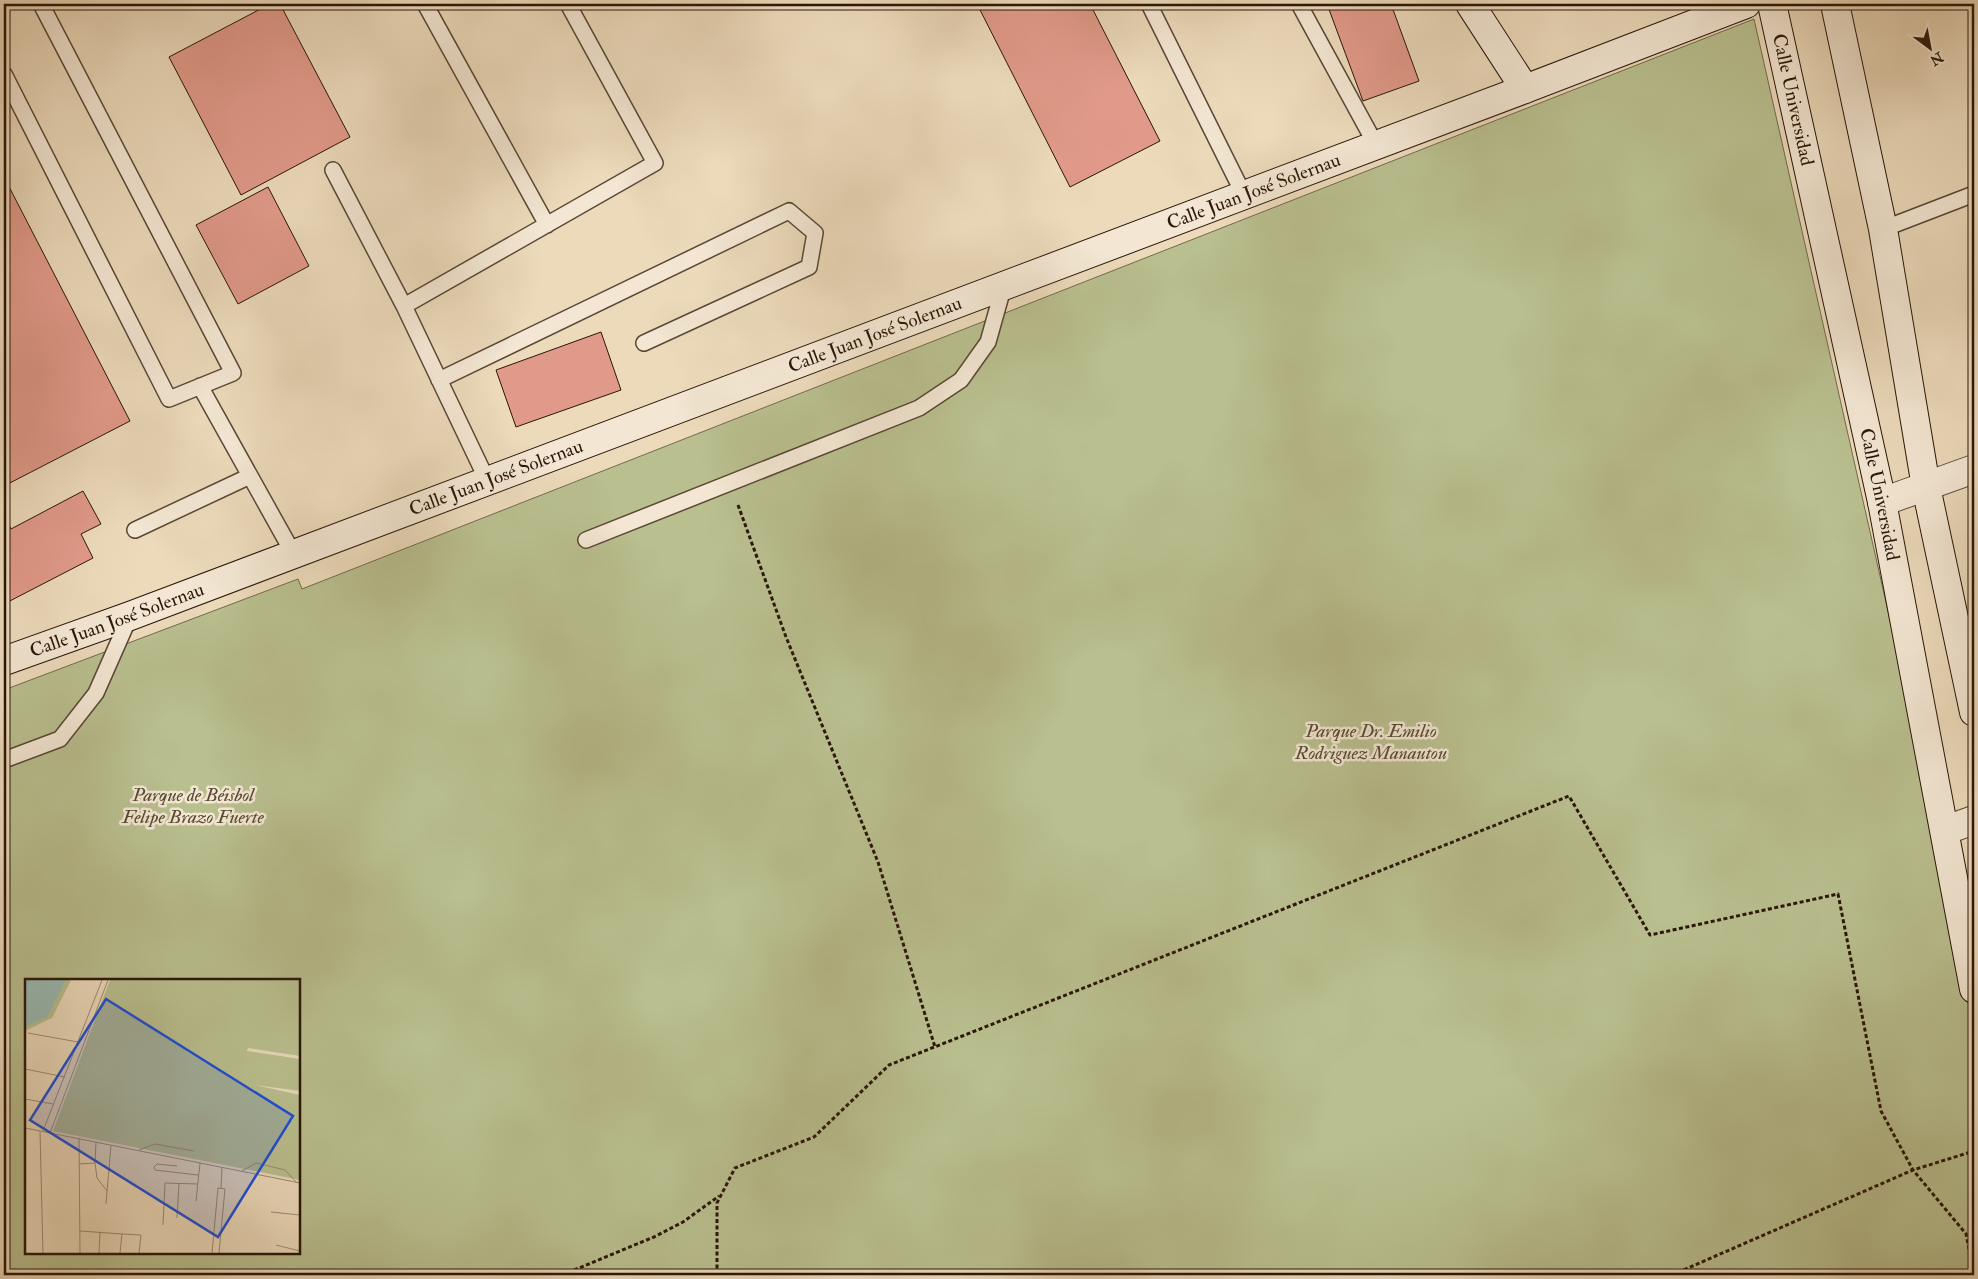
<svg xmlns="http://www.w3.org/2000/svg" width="1978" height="1279" font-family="'IM FELL Double Pica',serif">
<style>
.green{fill:#b9bf8f;stroke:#726a4c;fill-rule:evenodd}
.building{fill:#e19a8a;stroke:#2a1608}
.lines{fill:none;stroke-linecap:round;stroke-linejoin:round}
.lane-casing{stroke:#5a4735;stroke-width:18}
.street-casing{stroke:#5a4735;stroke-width:30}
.secondary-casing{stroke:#2a1608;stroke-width:30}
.path{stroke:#2a1608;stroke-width:3;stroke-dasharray:4 2.5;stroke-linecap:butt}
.lane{stroke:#f3e7d3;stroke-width:15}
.street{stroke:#f3e7d3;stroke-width:28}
.secondary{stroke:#f3e7d3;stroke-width:28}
.labels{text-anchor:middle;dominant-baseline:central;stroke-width:5;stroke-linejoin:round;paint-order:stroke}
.street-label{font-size:19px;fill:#2a1608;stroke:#f3e7d3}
.park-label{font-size:19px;font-style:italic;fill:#554930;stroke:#f3e7d3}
.inset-road{fill:none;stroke:#9e8c73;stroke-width:1}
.view{fill:#1d4ed8;fill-opacity:0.15;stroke:#1d4ed8;stroke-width:2.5}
.inset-edge{fill:none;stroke:#2a1608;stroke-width:2.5}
</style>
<rect width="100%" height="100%" fill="#ecdabb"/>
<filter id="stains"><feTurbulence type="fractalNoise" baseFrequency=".004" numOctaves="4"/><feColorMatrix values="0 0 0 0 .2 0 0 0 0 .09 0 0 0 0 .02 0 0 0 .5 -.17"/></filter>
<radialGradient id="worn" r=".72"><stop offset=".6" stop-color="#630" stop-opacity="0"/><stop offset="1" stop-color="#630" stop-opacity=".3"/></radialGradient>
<path class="green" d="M1754,19L1945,863L1974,1038V1275H4V690L298,579L302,589ZM26,980H299V1253H26Z"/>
<path class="building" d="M270,4H280L350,137L241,195L169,57Z
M977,4H1090L1160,141L1070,187Z
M1327,4H1391L1419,81L1363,101Z
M4,177L130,421L4,486Z
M268,187L309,266L238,304L196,225Z
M601,332L621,390L516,427L496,370Z
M83,491L101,524L81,534L93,558L4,604V515L11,529Z"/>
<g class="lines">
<g class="lane-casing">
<path id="lane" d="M425,4L547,225
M1149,4L1244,195
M1299,4L1376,145
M4,74L169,399L233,373L41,4
M333,170L404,306L487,480
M1883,229L1974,194
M404,306L655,163L568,4
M439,380L789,211L815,233L809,267L644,343
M200,386L293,553
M135,530L250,476
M586,540L919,408L961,380L988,342L1004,285
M4,760L60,739L96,693L130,616"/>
</g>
<g class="street-casing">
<path id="street" d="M1882,502L1974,469
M1946,830L1974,820"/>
</g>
<g class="secondary-casing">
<g id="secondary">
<path d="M1470,4L1525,89"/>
<path id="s1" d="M1772,4L1882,502L1974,989"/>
<path d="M1835,4L1883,229L1926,487L1974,712"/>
<path id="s2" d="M4,661L130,616L1525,89L1746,4"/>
</g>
</g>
<path class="path" d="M738,505L786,637L878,862L935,1047
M562,1275L654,1237L683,1222L719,1196
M717,1275V1203L735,1168L814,1137L889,1065L1569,796L1650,935L1838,894L1881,1111L1913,1170L1966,1234L1974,1275
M1672,1275L1913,1170L1974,1151"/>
<use href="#lane" class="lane"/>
<use href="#street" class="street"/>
<use href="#secondary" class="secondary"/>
</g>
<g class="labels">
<g class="street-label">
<text stroke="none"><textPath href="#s1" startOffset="98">Calle Universidad</textPath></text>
<text stroke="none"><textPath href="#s2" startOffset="1335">Calle Juan José Solernau</textPath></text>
<text stroke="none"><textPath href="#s2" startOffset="930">Calle Juan José Solernau</textPath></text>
<text stroke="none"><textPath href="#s2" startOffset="525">Calle Juan José Solernau</textPath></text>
<text stroke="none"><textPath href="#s1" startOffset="502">Calle Universidad</textPath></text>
<text stroke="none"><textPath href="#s2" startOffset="120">Calle Juan José Solernau</textPath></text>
</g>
<g class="park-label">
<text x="1371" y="731">Parque Dr. Emilio<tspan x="1371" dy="22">Rodriguez Manautou</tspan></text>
<text x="193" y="795">Parque de Béisbol<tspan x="193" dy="22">Felipe Brazo Fuerte</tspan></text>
</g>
</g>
<g transform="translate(25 979)">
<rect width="275" height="275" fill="#ecdabb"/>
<path d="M0,1H46L27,39L0,52ZM85,1H275V77L223,69L222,72L275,80V112L230,106L275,116V201L28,152Z" fill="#b9bf8f"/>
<path d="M0,1H41L22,38L0,48Z" fill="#99bab3"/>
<path class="inset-road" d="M3,54L53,63M0,90L40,98M0,120L28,125M0,149L275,204M15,152L18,274M18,152L77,1M25,154L83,1M54,159L55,274M114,171L130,165L169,172M70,184L72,199L82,212M54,185L70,184L71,163M152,187L132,185L129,188L130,191L173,196M217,192L231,184L260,191L272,204M196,209L197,188M171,222L175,184M81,225L86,166M246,233L275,236M152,239L154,204M138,246L140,204L172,205M55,252L97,255L95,274M97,255L116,256L114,274M251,266L275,272M74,274L75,253M187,274L193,209L200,210L194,274"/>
<path class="view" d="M81,20L268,137L193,258L5,141Z"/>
<rect width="275" height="275" class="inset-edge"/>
</g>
<rect width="1978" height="1279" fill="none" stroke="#ecdabb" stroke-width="20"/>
<rect x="5" y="5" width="1968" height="1269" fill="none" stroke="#2a1608" stroke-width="2.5"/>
<rect x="10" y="10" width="1958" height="1259" fill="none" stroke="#2a1608"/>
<g transform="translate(1930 48) rotate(148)" stroke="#f3e7d3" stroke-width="4" paint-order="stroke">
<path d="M0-4L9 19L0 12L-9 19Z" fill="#2a1608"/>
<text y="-8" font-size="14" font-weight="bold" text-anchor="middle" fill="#2a1608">N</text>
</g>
<rect width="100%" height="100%" filter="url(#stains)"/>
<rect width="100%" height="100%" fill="url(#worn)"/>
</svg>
